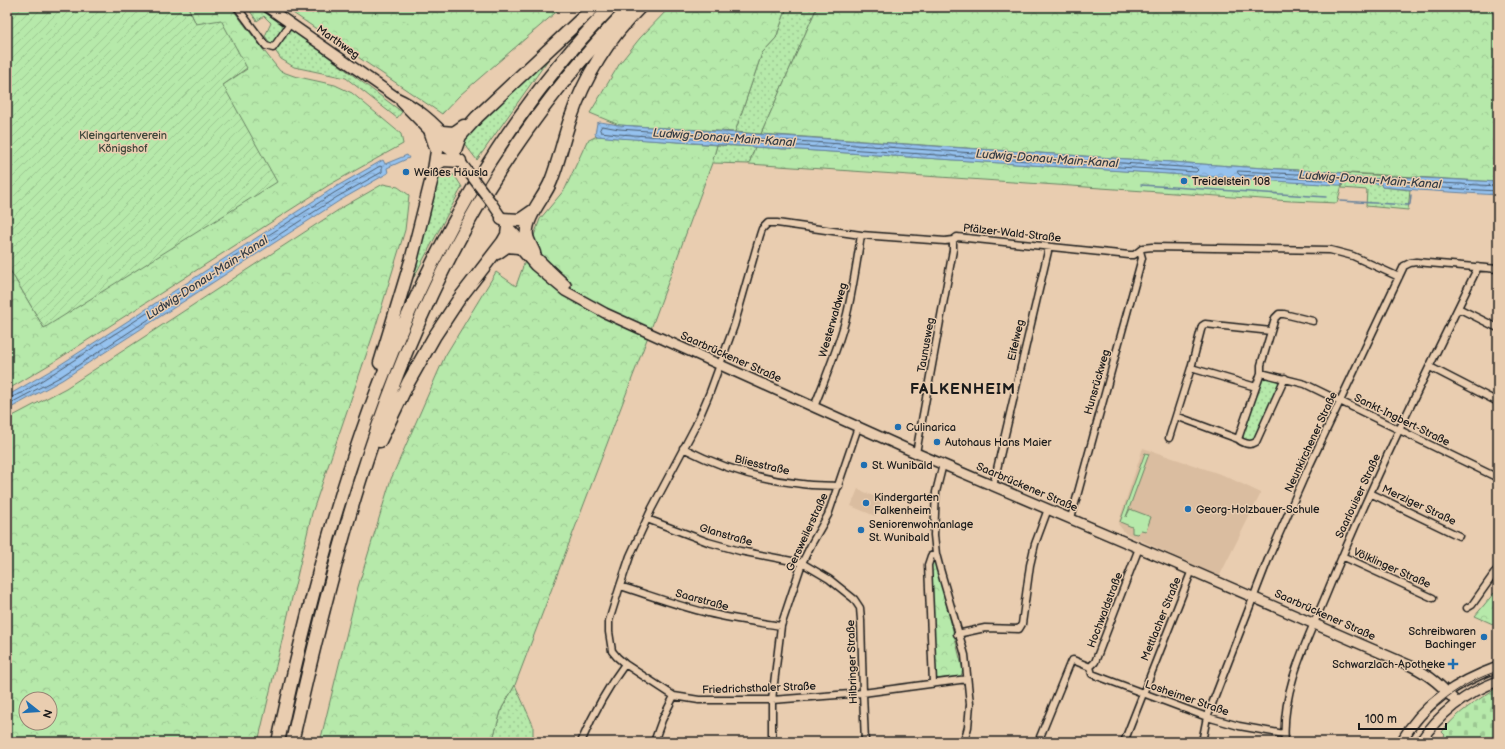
<svg xmlns="http://www.w3.org/2000/svg" width="1505" height="749" font-family="'Balsamiq Sans',sans-serif">
<style>
.built{fill:#dabda0}
.grass{fill:url(#grass-dots);stroke:#698263}
.forest{fill:url(#forest-crowns);stroke:#698263;fill-rule:evenodd}
.cemetery{fill:url(#cemetery-stones);stroke:#698263}
.garden{fill:url(#garden-furrows);stroke:#698263}
.pitch{fill:#b6e9aa;stroke:#698263}
.water{fill:url(#water-waves);stroke:#65809b}
.lines{fill:none;stroke-linecap:round;stroke-linejoin:round}
.shore{stroke:#4c5e70;stroke-width:1}
.stream{stroke:#65809b;stroke-width:1.5}
.street-casing{stroke:#1c1c1c;stroke-width:9}
.secondary-casing{stroke:#1c1c1c;stroke-width:12}
.highway-casing{stroke:#1c1c1c;stroke-width:15}
.street{stroke:#e9cdb0;stroke-width:6}
.secondary{stroke:#e9cdb0;stroke-width:9}
.highway{stroke:#e9cdb0;stroke-width:12}
.tram{stroke:#1c1c1c;stroke-width:1}
.secondary-bridge-casing{stroke:#1c1c1c;stroke-width:12;stroke-linecap:butt}
.secondary-bridge{stroke:#e9cdb0;stroke-width:9}
.poi-dot{fill:#1f6fb2;stroke:#e9cdb0;stroke-width:1.5}
.labels{text-anchor:middle;dominant-baseline:central;stroke-width:3;stroke-linejoin:round;paint-order:stroke}
.street-label{font-size:11px;fill:#1c1c1c;stroke:#e9cdb0}
.park-label{font-size:11px;fill:#3b4538;stroke:#e9cdb0}
.poi-label{font-size:11px;fill:#1c1c1c;stroke:#e9cdb0;text-anchor:start}
.water-label{font-size:12px;font-style:italic;fill:#343d46;stroke:#e9cdb0}
.district-label{font-size:15px;font-weight:bold;letter-spacing:1px;fill:#1c1c1c;stroke:#e9cdb0}
</style>
<defs>
<pattern id="grass-dots" width="8" height="8" patternUnits="userSpaceOnUse"><rect width="8" height="8" fill="#b6e9aa"/><path d="M2 2h.1M6 6h.1" fill="none" stroke="#9cc792" stroke-width="1.8" stroke-linecap="round"/></pattern>
<pattern id="forest-crowns" width="20" height="18" patternUnits="userSpaceOnUse"><rect width="20" height="18" fill="#b6e9aa"/><path d="M2 6a3 3 0 1 1 6 0M12 15a3 3 0 1 1 6 0" fill="none" stroke="#9cc792"/></pattern>
<pattern id="cemetery-stones" width="16" height="16" patternUnits="userSpaceOnUse"><rect width="16" height="16" fill="#b6e9aa"/><path d="M2 7V4a2 2 0 0 1 4 0v3zM10 15v-3a2 2 0 0 1 4 0v3z" fill="#9cc792"/></pattern>
<pattern id="garden-furrows" width="10" height="10" patternUnits="userSpaceOnUse"><rect width="10" height="10" fill="#b6e9aa"/><path d="M-1 1l2-2M0 10L10 0M9 11l2-2" fill="none" stroke="#9cc792"/></pattern>
<pattern id="water-waves" width="16" height="10" patternUnits="userSpaceOnUse"><rect width="16" height="10" fill="#95c2ef"/><path d="M0 5q4-4 8 0t8 0" fill="none" stroke="#80a6cc"/></pattern>
</defs>
<rect width="100%" height="100%" fill="#e9cdb0"/>
<filter id="ink" filterUnits="userSpaceOnUse"><feTurbulence type="fractalNoise" baseFrequency=".025" numOctaves="2"/><feDisplacementMap in="SourceGraphic" scale="8" xChannelSelector="R" yChannelSelector="G"/><feConvolveMatrix kernelMatrix="1 2 1 2 8 2 1 2 1" color-interpolation-filters="sRGB"/></filter>
<g filter="url(#ink)">
<path class="built" d="M1143,448L1223,475L1261,493L1219,577L1125,533L1118,524Z
M858,489L882,500L875,516L851,506Z"/>
<path class="grass" d="M247,7H262L402,112L397,118L346,78L294,67L281,59L265,36L271,23L264,16L257,21Z
M787,7H817L761,134L735,132L762,53L776,38Z
M555,50L477,160L463,142L478,123Z
M717,145L755,147L749,164L712,163Z
M445,170L455,176L462,187L414,277L437,174Z
M1342,173L1422,178L1404,177L1381,179L1343,177Z
M1343,181L1381,184L1382,187L1410,190L1408,210L1366,206L1367,190L1342,188Z
M1268,377L1280,380V382L1254,440L1251,441L1244,439L1242,434L1262,380Z
M515,685L533,725V742H492L502,708Z"/>
<path class="forest" d="M188,7H231L268,56L280,71L294,76L335,85L352,93L401,134L403,144L329,185L52,363L7,390V265L44,328L223,85L247,69L196,24Z
M284,7H562L460,95L442,114Z
M670,7H787L776,38L762,53L735,132L619,125L590,113L620,63L640,38Z
M817,7H1498V182L1216,165L761,134Z
M597,136L717,145L712,163L652,326L515,685L502,708L492,742H320L358,587L391,479L445,356L496,272L516,286L540,219L565,189L587,141Z
M755,147L1342,185L1337,203L1291,201L749,164Z
M383,184L398,187L409,195L405,230L374,332L312,513L258,742H7V419L66,388L343,207ZM26,699H50V723H26Z
M932,558L935,560L963,670L961,676L935,679L930,561Z
M1494,593L1498,595V625H1495L1475,616Z"/>
<path class="cemetery" d="M1498,687V742H1439L1445,735L1442,732C1457,712 1478,700 1498,687Z"/>
<path class="garden" d="M7,7H188L196,24L221,20L247,68L223,85L277,182L44,328L7,265Z"/>
<path class="pitch" d="M1145,453L1149,454L1126,517L1130,509L1151,517L1146,531L1141,530L1137,534L1132,533V527L1120,522Z"/>
<path class="water" d="M600,122L619,125L1216,165L1342,173L1343,177L1381,179L1382,177L1422,178L1498,182V195L1417,190L1382,187L1381,184L1345,181L1342,182V185H1337L617,138L597,136L595,134L597,123Z
M407,155L409,158L387,168L388,173L339,201L62,380L7,410V396L55,368L332,189L383,160L385,164Z"/>
<g class="lines">
<path class="shore" d="M602,126L619,129L1196,168L1198,170L1196,172L618,134L601,132L600,130Z
M1238,171L1337,176L1339,179L1337,181L1240,175L1238,173Z
M1498,186L1402,181L1401,183L1402,185L1407,186L1498,191
M7,399L22,393L57,371L334,193L380,166L382,167V172L337,197L60,377L7,405"/>
<path class="stream" d="M1141,185L1326,197
M1340,201L1409,205L1410,204L1411,195"/>
<g class="street-casing">
<path id="street" d="M237,7L266,46L273,48L290,24
M1458,308L1498,328
M1430,367L1498,402
M1191,368L1256,387L1261,373L1305,384L1498,478
M1261,373V365L1275,318L1279,314H1284L1313,321
M814,407C826,377 839,346 847,314C853,288 857,262 861,235
M1176,416L1238,439L1256,387
M1169,438L1191,368L1202,326L1205,324L1271,331
M1238,439C1242,443 1250,446 1256,442L1285,378
M683,448C720,467 760,480 802,484C814,486 827,485 839,486
M916,453L953,250V240
M943,464L936,492L934,535L936,554L940,569L965,655L970,704L968,727L964,742
M993,486L1049,247
M1370,493L1459,536
M1071,518L1142,258L1140,251
M647,519L708,542L740,551L802,563L829,579L854,599L860,608L861,620L863,693L865,742
M1342,556L1433,598
M620,586C649,595 678,606 708,613C732,619 757,622 781,626
M1467,608L1472,605L1496,571L1498,570
M957,634L985,628L1019,629L1022,624L1030,565L1035,544L1048,509
M1090,667L1092,674L1207,717L1239,726L1284,734
M967,679L863,693L772,700H699L674,696L625,664L617,657L612,651L609,632V621L620,586L630,556L652,508L696,425L710,392L734,326L760,235L762,229L768,223H777L861,235L945,241L953,240L957,237L1129,255H1134L1143,248L1152,247L1330,250L1353,256L1399,277
M933,683L928,565L931,556L936,554
M581,742C593,714 607,688 625,664
M654,742L662,720L674,696
M772,742V700L781,626L802,563L812,543L828,515L858,427
M1038,742L1071,661L1073,660L1090,667L1095,662L1139,548
M1124,742L1192,570
M1202,742L1207,717L1269,557L1306,473L1404,266L1410,263L1416,262L1498,269
M1285,742C1281,690 1307,641 1326,595C1372,483 1425,375 1478,267"/>
</g>
<g class="secondary-casing">
<path id="secondary" d="M267,7L396,97C414,105 436,122 448,139C451,143 452,149 454,153
M401,102L444,146L454,153L469,173
M491,202L508,227L512,240L535,266L565,291L605,313L916,453L1172,562L1411,666C1430,675 1443,687 1457,703
M509,228C516,234 521,241 528,248C540,261 553,273 566,285
M1401,742C1423,703 1457,682 1498,667
M1420,742C1439,714 1466,693 1498,681"/>
</g>
<g class="highway-casing">
<path id="highway" d="M442,132L454,133L464,126
M454,153L460,136L477,117L594,7
M434,169L437,164L443,160L460,161
M502,219L520,220L533,211
M497,253L507,246L518,247
M534,253C532,247 528,242 527,236C524,218 545,197 551,181C559,161 563,140 570,120C585,76 608,39 640,7
M380,363L411,261L434,170L437,151L431,133
M380,441L408,383L434,337L459,299L503,242L507,235L508,227
M278,742C335,478 417,205 611,7
M292,742C335,552 385,357 488,189C529,123 576,62 630,7"/>
</g>
<use href="#street" class="street"/>
<use href="#secondary" class="secondary"/>
<use href="#highway" class="highway"/>
<path class="tram" d="M1407,742C1429,706 1459,684 1498,671"/>
<g class="secondary-bridge-casing">
<path id="secondary-bridge" d="M469,173L491,202"/>
</g>
<use href="#secondary-bridge" class="secondary-bridge"/>
</g>
</g>
<g class="poi-dot">
<circle cx="406" cy="172" r="4"/>
<circle cx="1184" cy="181" r="4"/>
<circle cx="898" cy="427" r="4"/>
<circle cx="937" cy="442" r="4"/>
<circle cx="864" cy="465" r="4"/>
<circle cx="866" cy="503" r="4"/>
<circle cx="1188" cy="509" r="4"/>
<circle cx="861" cy="530" r="4"/>
<circle cx="1484" cy="637" r="4"/>
<path d="M1451 658h4v4h4v4h-4v4h-4v-4h-4v-4h4z"/>
</g>
<g class="labels">
<g class="street-label">
<text transform="translate(338 42) rotate(35)">Marthweg</text>
<text transform="translate(1012 233) rotate(6)">Pfälzer-Wald-Straße</text>
<text transform="translate(833 320) rotate(-74)">Westerwaldweg</text>
<text transform="translate(1016 340) rotate(-77)">Eifelweg</text>
<text transform="translate(926 345) rotate(-80)">Taunusweg</text>
<text transform="translate(731 357) rotate(24)">Saarbrückener Straße</text>
<text transform="translate(1097 382) rotate(-74)">Hunsrückweg</text>
<text transform="translate(1402 420) rotate(26)">Sankt-Ingbert-Straße</text>
<text transform="translate(1311 442) rotate(-65)">Neunkirchener Straße</text>
<text transform="translate(762 465) rotate(13)">Bliesstraße</text>
<text transform="translate(1027 487) rotate(23)">Saarbrückener Straße</text>
<text transform="translate(1358 496) rotate(-65)">Saarlouiser Straße</text>
<text transform="translate(1419 505) rotate(25)">Merziger Straße</text>
<text transform="translate(807 532) rotate(-65)">Gersweilerstraße</text>
<text transform="translate(726 535) rotate(16)">Glanstraße</text>
<text transform="translate(1392 568) rotate(24)">Völklinger Straße</text>
<text transform="translate(702 600) rotate(15)">Saarstraße</text>
<text transform="translate(1105 610) rotate(-69)">Hochwaldstraße</text>
<text transform="translate(1325 615) rotate(24)">Saarbrückener Straße</text>
<text transform="translate(1161 619) rotate(-68)">Mettlacher Straße</text>
<text transform="translate(852 662) rotate(-92)">Hilbringer Straße</text>
<text transform="translate(759 688) rotate(-2)">Friedrichsthaler Straße</text>
<text transform="translate(1187 698) rotate(19)">Losheimer Straße</text>
</g>
<g class="park-label">
<text x="123" y="135">Kleingartenverein<tspan x="123" dy="13">Königshof</tspan></text>
</g>
<g class="poi-label">
<text x="414" y="172">Weißes Häusla</text>
<text x="1192" y="181">Treidelstein 108</text>
<text x="906" y="427">Culinarica</text>
<text x="945" y="442">Autohaus Hans Maier</text>
<text x="872" y="465">St. Wunibald</text>
<text x="874" y="497">Kindergarten<tspan x="874" dy="13">Falkenheim</tspan></text>
<text x="1196" y="509">Georg-Holzbauer-Schule</text>
<text x="869" y="524">Seniorenwohnanlage<tspan x="869" dy="13">St. Wunibald</tspan></text>
<text x="1476" y="631" text-anchor="end">Schreibwaren<tspan x="1476" dy="13">Bachinger</tspan></text>
<text x="1445" y="664" text-anchor="end">Schwarzlach-Apotheke</text>
</g>
<g class="water-label">
<text transform="translate(724 138) rotate(4)">Ludwig-Donau-Main-Kanal</text>
<text transform="translate(1047 159) rotate(4)">Ludwig-Donau-Main-Kanal</text>
<text transform="translate(1370 180) rotate(4)">Ludwig-Donau-Main-Kanal</text>
<text transform="translate(207 278) rotate(-33)">Ludwig-Donau-Main-Kanal</text>
</g>
<g class="district-label">
<text x="963" y="389">FALKENHEIM</text>
</g>
</g>
<rect width="1505" height="749" fill="none" stroke="#e9cdb0" stroke-width="24"/>
<rect x="12" y="12" width="1481" height="725" fill="none" stroke="#1c1c1c" stroke-width="1.5" filter="url(#ink)"/>
<g transform="translate(38 711) rotate(107)"><circle r="19" fill="#e9cdb0" stroke="#978675"/>
<path d="M0-3L7 15L0 10L-7 15Z" fill="#1f6fb2"/>
<text y="-6" font-size="11" font-weight="bold" text-anchor="middle" fill="#1c1c1c">N</text>
</g>
<path d="M1359 723v6h87v-6" fill="none" stroke="#1c1c1c" stroke-width="2"/>
<text x="1365" y="723" font-size="12" fill="#1c1c1c" stroke="#e9cdb0" stroke-width="3" paint-order="stroke">100 m</text>
</svg>
